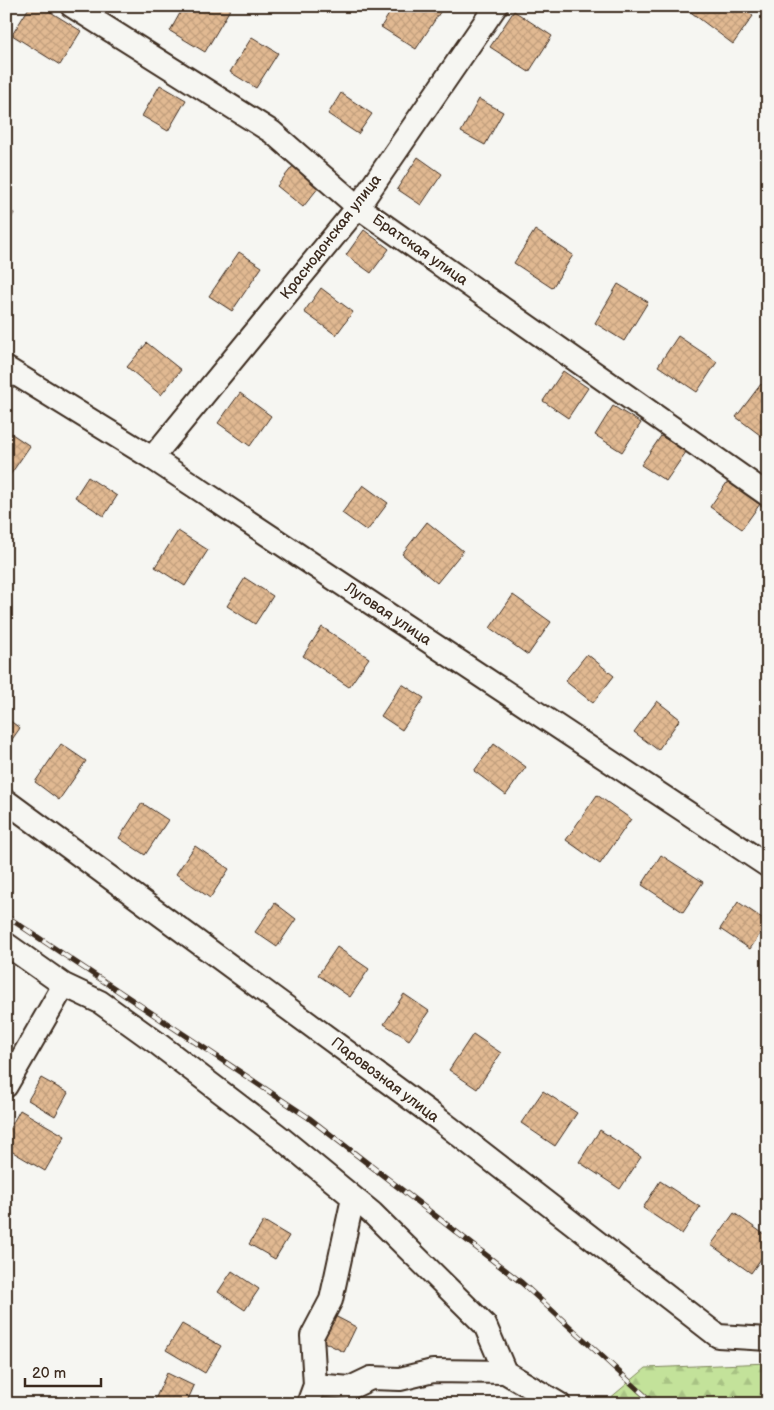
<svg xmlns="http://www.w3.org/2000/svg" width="774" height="1410" font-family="'Balsamiq Sans',sans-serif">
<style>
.forest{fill:url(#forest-firs);stroke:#7f865c}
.building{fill:url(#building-cross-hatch);stroke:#3b2a1e}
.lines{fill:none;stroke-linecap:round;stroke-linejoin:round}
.minor-casing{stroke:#3b2a1e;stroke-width:26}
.minor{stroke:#f6f6f2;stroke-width:22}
.rail-casing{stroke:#3b2a1e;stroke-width:5.5}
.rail{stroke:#f6f6f2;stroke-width:4;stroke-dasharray:11;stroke-linecap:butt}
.labels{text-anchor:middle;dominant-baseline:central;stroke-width:5;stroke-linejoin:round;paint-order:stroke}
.street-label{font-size:15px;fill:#3b2a1e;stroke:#f6f6f2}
</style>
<defs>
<pattern id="forest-firs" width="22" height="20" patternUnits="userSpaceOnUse" patternTransform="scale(1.25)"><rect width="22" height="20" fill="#c3e29a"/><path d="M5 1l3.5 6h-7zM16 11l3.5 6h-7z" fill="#a8c284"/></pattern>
<pattern id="building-cross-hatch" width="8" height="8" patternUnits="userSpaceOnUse" patternTransform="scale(1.25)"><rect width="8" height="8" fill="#e1b992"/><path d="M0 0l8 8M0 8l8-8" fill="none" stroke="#c29f7d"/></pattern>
</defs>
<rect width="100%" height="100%" fill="#f6f6f2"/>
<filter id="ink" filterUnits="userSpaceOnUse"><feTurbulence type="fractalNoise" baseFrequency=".02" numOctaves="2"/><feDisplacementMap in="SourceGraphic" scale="10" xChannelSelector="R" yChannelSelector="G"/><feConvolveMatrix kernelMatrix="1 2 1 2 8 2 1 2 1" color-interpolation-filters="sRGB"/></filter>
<g filter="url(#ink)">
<path class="forest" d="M768,1363V1404H603L646,1368Z"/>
<path class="building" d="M30,6H41L81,31L60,65L12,35Z
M184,6H232L205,52L170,31Z
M394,6H444L416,49L381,27Z
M691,6H739L753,16L733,44L688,10Z
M514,11L552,36L529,72L490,47Z
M252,37L278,53L256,88L230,72Z
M160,85L186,100L168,131L142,116Z
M341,93L372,114L358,134L328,114Z
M479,99L503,112L485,145L461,132Z
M418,157L442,174L421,205L397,189Z
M293,166L319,187L303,207L277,186Z
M6,209L14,213L6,228Z
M364,230L389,249L371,273L346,255Z
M535,230L573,255L552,288L514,263Z
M239,252L262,267L232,311L209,296Z
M618,284L648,302L624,341L595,323Z
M321,288L353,312L336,335L304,312Z
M678,336L717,362L697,392L658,366Z
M147,343L181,370L161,395L127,367Z
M563,371L588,388L568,418L543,401Z
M761,384L768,390V441L736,417Z
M240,393L271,416L250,446L218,423Z
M613,406L641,423L622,452L595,435Z
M6,430L30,446L6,481Z
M661,436L686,452L666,481L641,465Z
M88,477L117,496L104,516L75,497Z
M728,481L760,504L742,529L710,507Z
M363,485L388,503L367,531L342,513Z
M427,522L463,551L437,583L402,554Z
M178,531L208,550L185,586L155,567Z
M245,578L273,596L255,624L227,606Z
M513,595L551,622L528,655L490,628Z
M322,627L369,658L349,687L303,656Z
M587,654L614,676L593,703L565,681Z
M402,684L424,698L402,730L381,716Z
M657,701L680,719L658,750L634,732Z
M6,718L20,728L6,748Z
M61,744L86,761L59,800L35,782Z
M494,744L526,767L506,795L474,771Z
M597,795L631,819L600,864L566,840Z
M142,803L168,820L145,855L119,838Z
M195,846L229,869L210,898L176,874Z
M661,855L703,882L683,912L642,885Z
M738,902L768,922L750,949L720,929Z
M275,903L296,919L277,947L255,932Z
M337,947L369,969L350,997L318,975Z
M404,994L429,1011L409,1040L384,1024Z
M473,1034L501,1053L477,1089L449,1070Z
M41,1078L68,1093L55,1116L28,1100Z
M543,1091L577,1113L555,1146L521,1123Z
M20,1110L65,1136L45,1171L6,1148V1135Z
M600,1130L641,1157L620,1189L579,1162Z
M660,1181L700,1207L682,1234L643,1208Z
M734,1213L768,1237V1249L751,1273L711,1245Z
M264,1221L289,1236L275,1259L249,1244Z
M232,1271L259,1289L245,1310L218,1292Z
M335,1316L356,1327L344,1352L322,1341Z
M182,1324L221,1346L205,1373L166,1350Z
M167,1373L194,1386L186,1404H153Z"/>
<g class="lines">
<g class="minor-casing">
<path id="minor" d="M72,6L272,132L358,207L768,495
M6,368L152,458L768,866
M152,458L358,207L496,6
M6,801L441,1121L718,1336L768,1339
M6,944L64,985L100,1002L157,1043L281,1138L372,1213L485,1325L505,1372L559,1404
M6,1086L64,985
M315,1385L350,1388L371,1378L400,1379L433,1371L505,1372
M308,1404L315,1385L312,1336L331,1300L353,1198"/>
</g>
<use href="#minor" class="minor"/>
<g class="rail-casing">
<path id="rail" d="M6,916L309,1118L522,1283L654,1404"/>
</g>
<use href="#rail" class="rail"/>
</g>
</g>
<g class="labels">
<g class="street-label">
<text transform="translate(331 237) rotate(-52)">Краснодонская улица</text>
<text transform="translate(420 250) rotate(35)">Братская улица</text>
<text transform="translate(388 614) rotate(34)">Луговая улица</text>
<text transform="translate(385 1080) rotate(37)">Паровозная улица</text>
</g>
</g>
<rect width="774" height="1410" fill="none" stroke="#f6f6f2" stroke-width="25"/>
<rect x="12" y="12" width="749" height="1385" fill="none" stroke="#3b2a1e" stroke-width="2" filter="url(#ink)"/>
<path d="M25 1378v8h76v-8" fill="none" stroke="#3b2a1e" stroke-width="2.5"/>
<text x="32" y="1378" font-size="15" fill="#3b2a1e" stroke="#f6f6f2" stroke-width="4" paint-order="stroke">20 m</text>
</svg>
